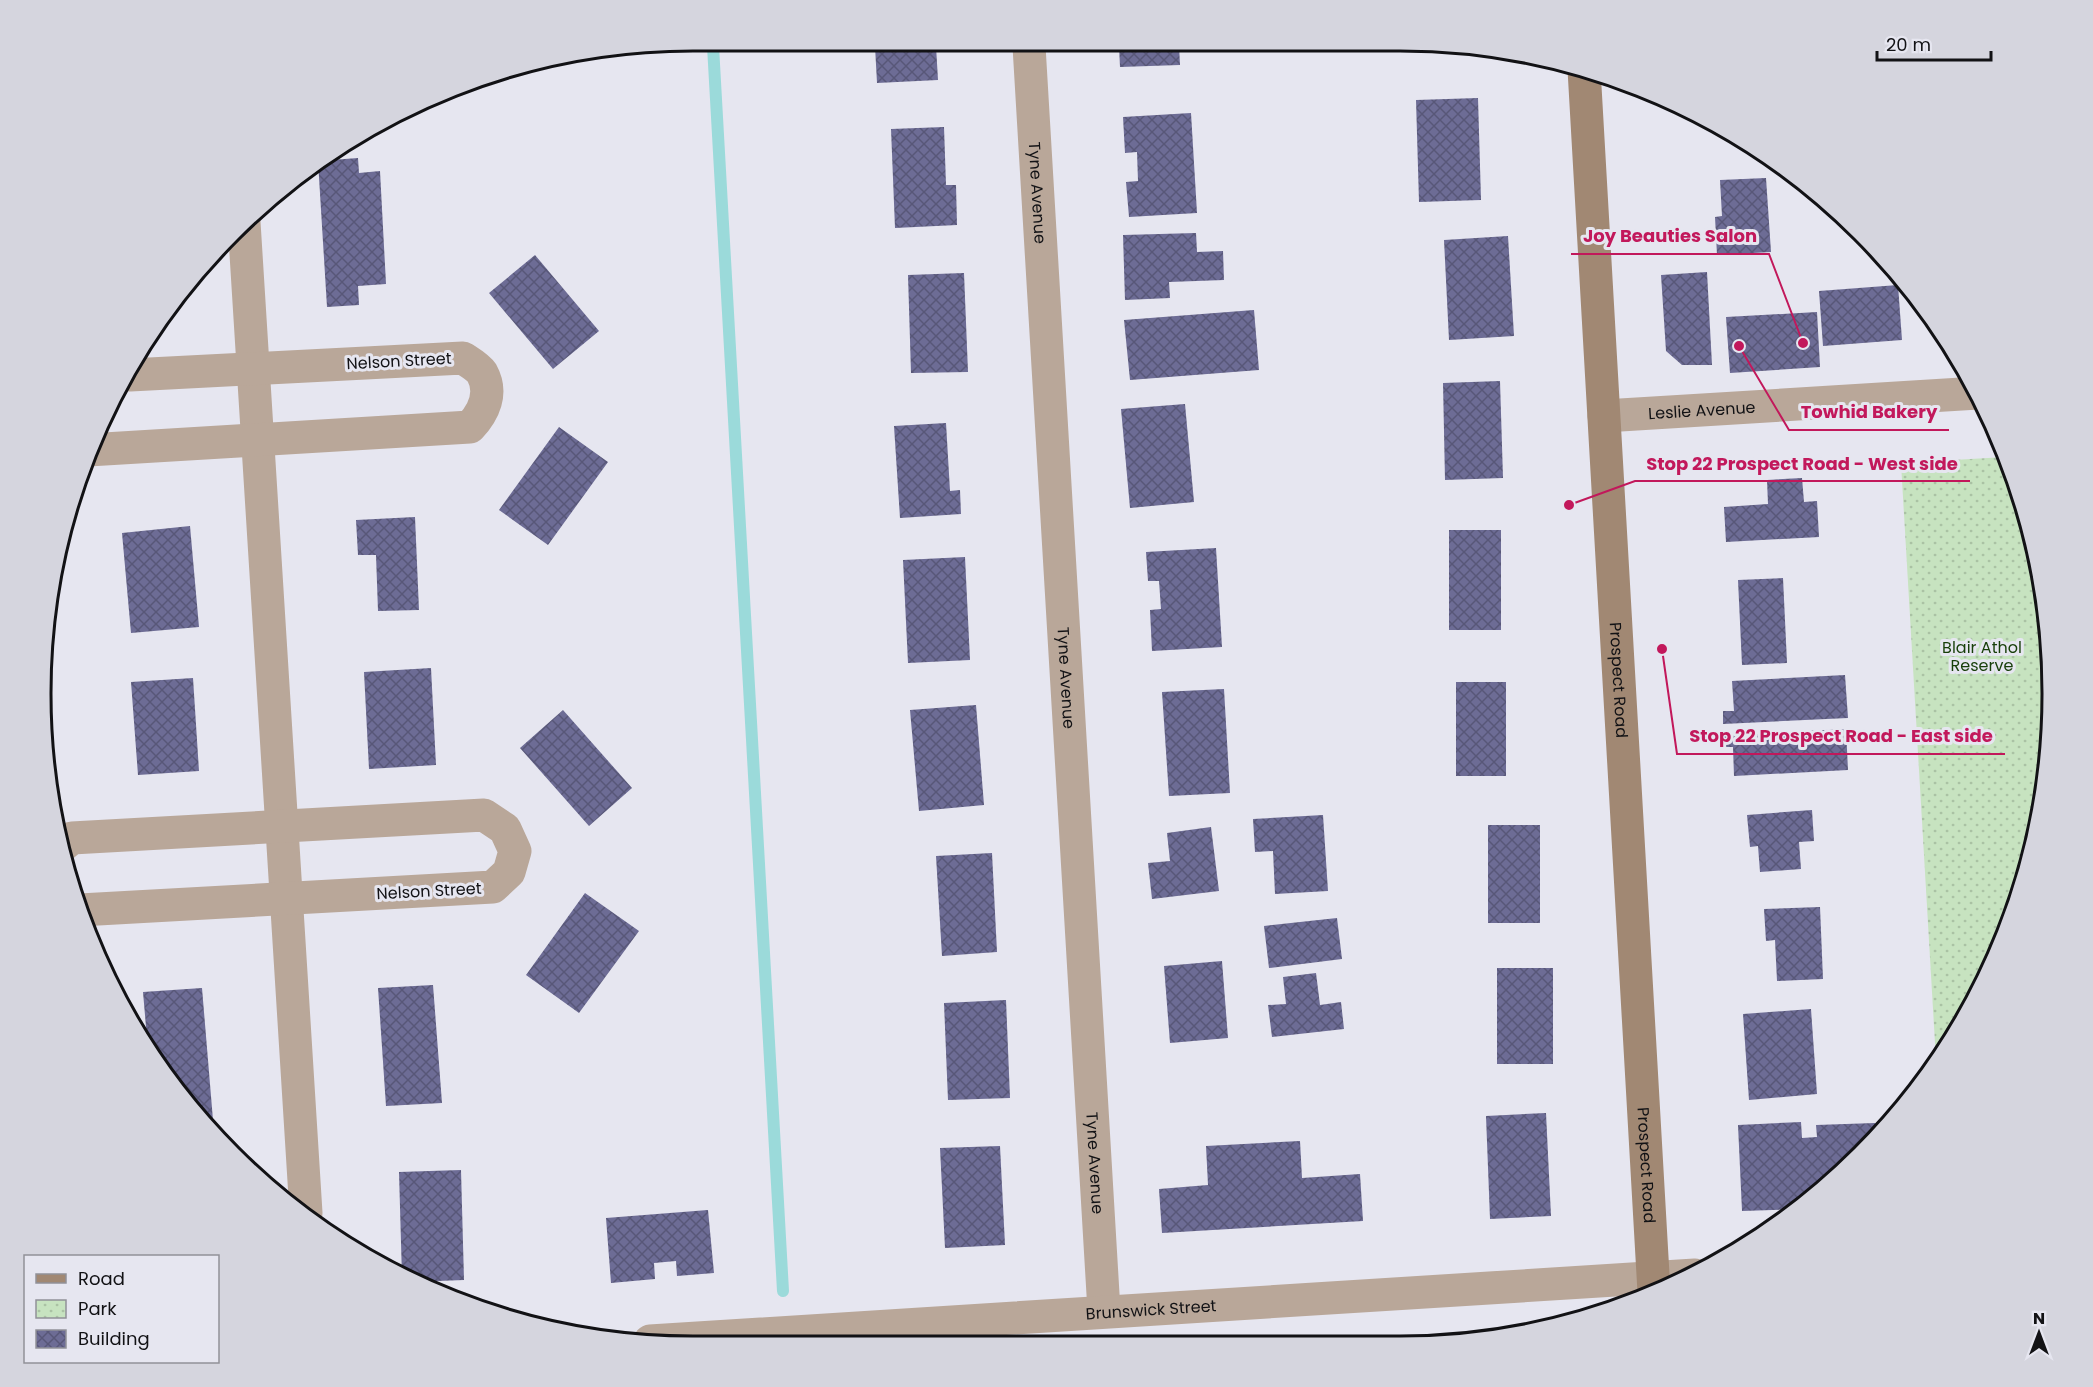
<svg xmlns="http://www.w3.org/2000/svg" width="2093" height="1387" font-family="Poppins,sans-serif">
<style>
.park{fill:url(#park-dots)}
.lines{fill:none;stroke-linecap:round;stroke-linejoin:round}
.stream{stroke:#9bdada;stroke-width:12}
.building{fill:url(#building-cross-hatch)}
.minor{stroke:#b9a799;stroke-width:33}
.secondary{stroke:#a18873;stroke-width:33}
.labels{text-anchor:middle;dominant-baseline:central;stroke-width:6;stroke-linejoin:round;paint-order:stroke}
.street-label{font-size:16px;fill:#121215;stroke:#e6e6f0}
.park-label{font-size:16px;fill:#173f09;stroke:#e6e6f0}
.rim{fill:none;stroke:#121215;stroke-width:3}
.leader{fill:none;stroke:#c2185b;stroke-width:2}
.callout-dot{fill:#c2185b;stroke:#e6e6f0;stroke-width:2}
.callout-label{font-size:18px;text-anchor:middle;font-weight:bold;fill:#c2185b;stroke:#e6e6f0;stroke-width:6;stroke-linejoin:round;paint-order:stroke}
</style>
<defs>
<pattern id="park-dots" width="8" height="8" patternUnits="userSpaceOnUse" patternTransform="scale(1.5)"><rect width="8" height="8" fill="#c7e3c0"/><path d="M2 2h.1M6 6h.1" fill="none" stroke="#aac2a4" stroke-width="1.8" stroke-linecap="round"/></pattern>
<pattern id="building-cross-hatch" width="8" height="8" patternUnits="userSpaceOnUse" patternTransform="scale(1.5)"><rect width="8" height="8" fill="#6d6c95"/><path d="M0 0l8 8M0 8l8-8" fill="none" stroke="#585778"/></pattern>
</defs>
<rect width="100%" height="100%" fill="#e6e6f0"/>
<path class="park" d="M2005,457L2030,525L2051,651L2047,779L2018,904L1965,1020L1936,1060L1901,463Z"/>
<g class="lines">
<path class="stream" d="M713,46L783,1291"/>
</g>
<path class="building" d="M875,46H936L938,80L877,83Z
M1119,46H1179L1180,65L1120,67Z
M1478,98L1481,200L1419,202L1416,100Z
M1191,113L1197,213L1129,217L1126,182L1138,181L1137,152L1125,153L1123,117Z
M944,127L946,185H956L957,225L895,228L891,129Z
M358,158L359,173L380,171L386,284L358,286L359,305L327,307L318,161Z
M1766,178L1771,252L1717,255L1715,217L1722,216L1720,180Z
M1196,233L1197,252L1223,251L1224,280L1169,282L1170,298L1125,300L1123,235Z
M1508,236L1514,336L1449,340L1444,240Z
M535,255L599,331L553,369L489,293Z
M1707,272L1712,365H1682L1666,351L1661,275Z
M964,273L968,372L911,373L908,275Z
M1898,285L1902,340L1823,346L1819,291Z
M1254,310L1259,370L1130,380L1124,320Z
M1817,312L1820,367L1730,373L1726,317Z
M1500,381L1503,478L1445,480L1443,383Z
M1185,404L1194,502L1130,508L1121,409Z
M946,423L950,491L960,490L961,514L900,518L894,426Z
M559,427L608,462L548,545L499,510Z
M1802,478L1804,502L1817,501L1819,537L1726,542L1724,507L1768,504L1767,480Z
M415,517L419,610L378,611L376,555H358L356,520Z
M190,526L199,627L131,633L122,533Z
M1449,530H1501V630H1449Z
M1216,548L1222,647L1152,651L1150,610L1161,609L1159,581H1148L1146,552Z
M965,557L970,660L908,663L903,560Z
M1783,578L1787,663L1742,665L1738,580Z
M431,668L436,765L369,769L364,672Z
M1845,675L1848,718L1723,724V711H1734L1732,681Z
M193,678L199,771L138,775L131,682Z
M1456,682H1506V776H1456Z
M1224,689L1230,793L1169,796L1162,692Z
M976,705L984,805L919,811L910,710Z
M563,710L632,788L589,826L520,748Z
M1846,729L1848,770L1734,776L1733,747H1725L1724,735Z
M1812,810L1814,841L1799,842L1801,869L1760,872L1758,846L1750,847L1747,815Z
M1323,815L1328,891L1275,894L1273,851L1255,852L1253,819Z
M1488,825H1540V923H1488Z
M1211,827L1219,891L1152,899L1148,863L1170,861L1167,833Z
M992,853L997,952L942,956L936,856Z
M585,893L639,931L579,1013L526,975Z
M1820,907L1823,979L1777,981L1775,940L1766,941L1764,909Z
M1337,918L1342,959L1269,968L1264,926Z
M1222,961L1228,1038L1170,1043L1164,966Z
M1497,968H1553V1064H1497Z
M1316,973L1320,1005L1341,1002L1344,1029L1272,1037L1268,1005L1286,1004L1283,977Z
M433,985L442,1103L386,1106L378,988Z
M202,988L214,1132L176,1091L148,1050L143,992Z
M1006,1000L1010,1098L948,1100L944,1003Z
M1811,1009L1817,1094L1749,1100L1743,1014Z
M1546,1113L1551,1216L1490,1219L1486,1116Z
M1801,1122L1802,1138L1817,1137L1816,1125L1875,1123V1138L1819,1191L1807,1192V1202L1800,1209L1742,1211L1738,1125Z
M1300,1141L1302,1178L1360,1174L1363,1221L1162,1233L1159,1189L1208,1185L1206,1146Z
M1000,1146L1005,1245L945,1248L940,1148Z
M461,1170L464,1280L411,1282L405,1279L402,1277L399,1172Z
M708,1210L714,1273L677,1276L676,1261L654,1263L655,1279L611,1283L606,1218Z"/>
<g class="lines">
<g class="minor">
<path id="s1" d="M1029,46L1104,1311"/>
<path d="M244,222L306,1213"/>
<path id="s2" d="M1604,416L1978,393"/>
<path d="M88,450L470,427C484,412 493,393 482,373C478,367 469,362 463,358L130,375"/>
<path d="M61,847L72,838L484,815L505,829L515,851L509,872L493,887L80,910"/>
<path id="s3" d="M650,1341L1695,1275"/>
</g>
<path class="secondary" id="s4" d="M1584,69L1654,1292"/>
</g>
<g class="labels">
<g class="street-label">
<text stroke="none"><textPath href="#s1" startOffset="147">Tyne Avenue</textPath></text>
<text transform="translate(399 361) rotate(-3)">Nelson Street</text>
<text stroke="none"><textPath href="#s2" startOffset="98">Leslie Avenue</textPath></text>
<text stroke="none"><textPath href="#s1" startOffset="633">Tyne Avenue</textPath></text>
<text stroke="none"><textPath href="#s4" startOffset="612">Prospect Road</textPath></text>
<text transform="translate(429 891) rotate(-3)">Nelson Street</text>
<text stroke="none"><textPath href="#s1" startOffset="1119">Tyne Avenue</textPath></text>
<text stroke="none"><textPath href="#s4" startOffset="1098">Prospect Road</textPath></text>
<text stroke="none"><textPath href="#s3" startOffset="502">Brunswick Street</textPath></text>
</g>
<g class="park-label">
<text x="1982" y="647">Blair Athol<tspan x="1982" dy="18">Reserve</tspan></text>
</g>
</g>
<path d="M0 0H2093V1387H0ZM693 51H1400A642 642 0 0 1 2042 693V694A642 642 0 0 1 1400 1336H693A642 642 0 0 1 51 694V693A642 642 0 0 1 693 51Z" fill="#d5d5de" fill-rule="evenodd"/>
<path class="rim" d="M693 51H1400A642 642 0 0 1 2042 693V694A642 642 0 0 1 1400 1336H693A642 642 0 0 1 51 694V693A642 642 0 0 1 693 51Z"/>
<path class="leader" d="M1803 343L1769 254H1571M1739 346L1789 430H1949M1569 505L1635 481H1970M1662 649L1677 754H2005"/>
<g class="callout-dot">
<circle cx="1803" cy="343" r="6"/>
<circle cx="1739" cy="346" r="6"/>
<circle cx="1569" cy="505" r="6"/>
<circle cx="1662" cy="649" r="6"/>
</g>
<g class="callout-label">
<text x="1670" y="242">Joy Beauties Salon</text>
<text x="1869" y="418">Towhid Bakery</text>
<text x="1802" y="470">Stop 22 Prospect Road - West side</text>
<text x="1841" y="742">Stop 22 Prospect Road - East side</text>
</g>
<rect x="24" y="1255" width="195" height="108" fill="#e6e6f0" stroke="#919198" stroke-width="1.5"/>
<rect x="36" y="1274" width="30" height="9" fill="#a18873" stroke="#919198" stroke-width="1.5"/>
<text x="78" y="1285" font-size="18" fill="#121215">Road</text>
<rect x="36" y="1300" width="30" height="18" fill="url(#park-dots)" stroke="#919198" stroke-width="1.5"/>
<text x="78" y="1315" font-size="18" fill="#121215">Park</text>
<rect x="36" y="1330" width="30" height="18" fill="url(#building-cross-hatch)" stroke="#919198" stroke-width="1.5"/>
<text x="78" y="1345" font-size="18" fill="#121215">Building</text>
<g transform="translate(2039 1333)" stroke="#e6e6f0" stroke-width="4.5" paint-order="stroke">
<path d="M0-4.5L10 22L0 15L-10 22Z" fill="#121215"/>
<text y="-9" font-size="16" font-weight="bold" text-anchor="middle" fill="#121215">N</text>
</g>
<path d="M1877 51v9h114v-9" fill="none" stroke="#121215" stroke-width="3"/>
<text x="1886" y="51" font-size="18" fill="#121215" stroke="#e6e6f0" stroke-width="4.5" paint-order="stroke">20 m</text>
</svg>
